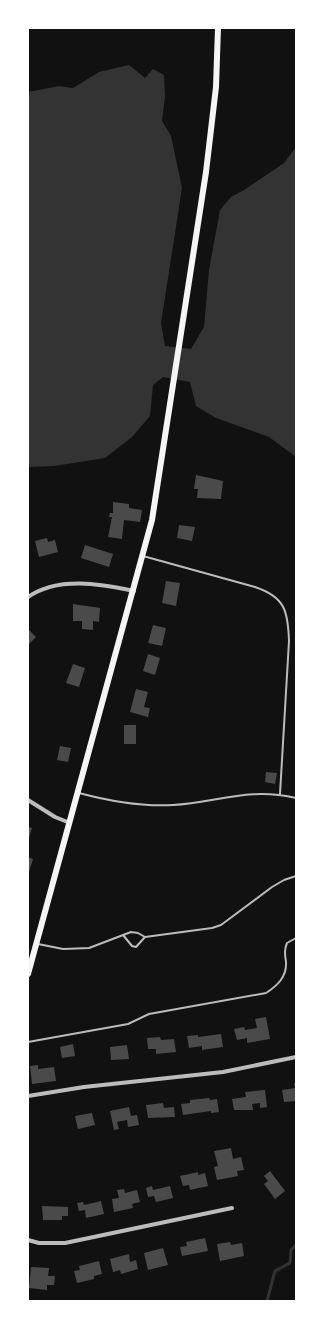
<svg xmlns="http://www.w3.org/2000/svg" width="324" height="1329" font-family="Commissioner,sans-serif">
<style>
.water{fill:#333}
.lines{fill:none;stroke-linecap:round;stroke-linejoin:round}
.stream{stroke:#333;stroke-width:3}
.building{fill:#4a4a4a}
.service{stroke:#bcbcbc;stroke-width:2}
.minor{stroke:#bcbcbc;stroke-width:4}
.secondary{stroke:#f5f5f5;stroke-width:6}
</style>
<rect width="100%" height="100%" fill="#111"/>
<path class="water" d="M129,65L145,78L153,69L164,75L165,96L162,121L171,136L182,188L161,323L165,346L191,349L204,327L209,270L220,210L231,197L244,190L284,163L296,147V457L269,437L216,418L196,406L190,382L163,377L153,385L150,416L132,437L105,458L54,466L28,467V92L59,86L73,88L99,72Z"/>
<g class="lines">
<path class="stream" d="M267,1301L275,1271L290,1263L291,1250L296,1245"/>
</g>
<path class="building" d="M196,475L223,481L221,499L197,498L198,489H194Z
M113,502L129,504V508L142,510L140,522L124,520L122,539L108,537L112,517H109L110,513H113Z
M179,525L195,527L192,541L177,538Z
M47,538L48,542L55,540L58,552L39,557L35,541Z
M85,545L113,554L109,567L81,558Z
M166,581L180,583L176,606L162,603Z
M73,604L100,608L99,622L93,621V630L82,629V621H73Z
M153,625L166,628L162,646L148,643Z
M28,629L36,637L28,645Z
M148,654L160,658L155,675L143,671Z
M73,664L85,668L79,687L66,683Z
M136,689L148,692L144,707L150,708L148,717L130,712Z
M124,725H136V744H124Z
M60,746L71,748L68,762L57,760Z
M266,772L277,773L275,784L265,782Z
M28,827L32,828L28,841Z
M28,857L33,859L28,875Z
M266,1017L270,1039L247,1043V1038L237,1040L234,1029L244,1027L245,1030L257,1028L255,1019Z
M221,1034L223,1047L202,1050V1046L189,1048L187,1036L198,1035V1037Z
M160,1037L161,1040L174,1039L176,1052L156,1054V1049H148L147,1038Z
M73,1044L75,1056L62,1058L60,1047Z
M127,1045L129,1059L111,1060L110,1047Z
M38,1065V1069L54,1067L56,1081L32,1084L30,1066Z
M294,1083H296V1101L284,1102L282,1090L295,1088Z
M265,1090L267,1107L260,1108V1103L252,1104L253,1110H234L232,1099L246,1097L245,1092Z
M209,1098L210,1100L217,1099L219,1112L211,1113V1111L183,1115L181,1104L190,1103V1100Z
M163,1103L164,1108L174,1107L175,1117L148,1118L146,1105Z
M129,1107L131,1116L137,1115L139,1125L128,1127L127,1120L117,1122L119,1129L114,1130L110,1111Z
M92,1113L95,1125L78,1129L75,1116Z
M231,1148L233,1159L241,1157L244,1170L237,1171L238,1176L217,1180L214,1167L218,1166L214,1151Z
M270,1171L285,1191L275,1199L264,1184L268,1181L264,1176Z
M198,1172V1175L205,1173L208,1186L190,1190L189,1185L183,1186L180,1176Z
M152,1186L153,1190L170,1186L173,1198L156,1202L154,1196L148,1197L146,1188Z
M124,1189L125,1193L137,1190L140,1202L132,1204L133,1208L114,1212L112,1199L119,1198L117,1190Z
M101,1201L104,1214L86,1218L85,1210L79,1211L77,1203L83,1202L84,1205Z
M42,1206L68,1207V1216H62V1220H43Z
M205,1238L208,1251L182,1256L180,1247L187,1246L186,1242Z
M230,1242L231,1245L242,1243L244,1256L220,1261L217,1244Z
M163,1248L168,1265L148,1270L144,1253Z
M129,1254L130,1262L136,1260L138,1269L121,1274L120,1270L113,1272L110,1259Z
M99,1261L102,1274L94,1276V1279L77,1283L74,1271L80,1270L79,1266Z
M31,1267L49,1268L48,1276H55L54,1285H47V1290L29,1288Z"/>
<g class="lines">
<path class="service" d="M143,556L255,587C285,597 288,611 289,641L280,794
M79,793C109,801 141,807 173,805C218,802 249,787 296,798
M123,935L132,946L136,947L145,937
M38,944L63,949L89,948L131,932L138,933L145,937L212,928L221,925L272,887L284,880L296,876
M28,1042L128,1024L149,1014L266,993C277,986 287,977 286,962C285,955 284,950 287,943L296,938"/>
<path class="minor" d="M28,597C58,576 101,584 134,591
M28,800L55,817L70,823
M28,1096L84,1087L223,1072L296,1057
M28,1240L39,1243H65L232,1208"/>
<path class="secondary" d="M28,974L152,520L206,172L216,87L218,28"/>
</g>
<rect width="324" height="1329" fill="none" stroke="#ffffff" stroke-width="58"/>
</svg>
